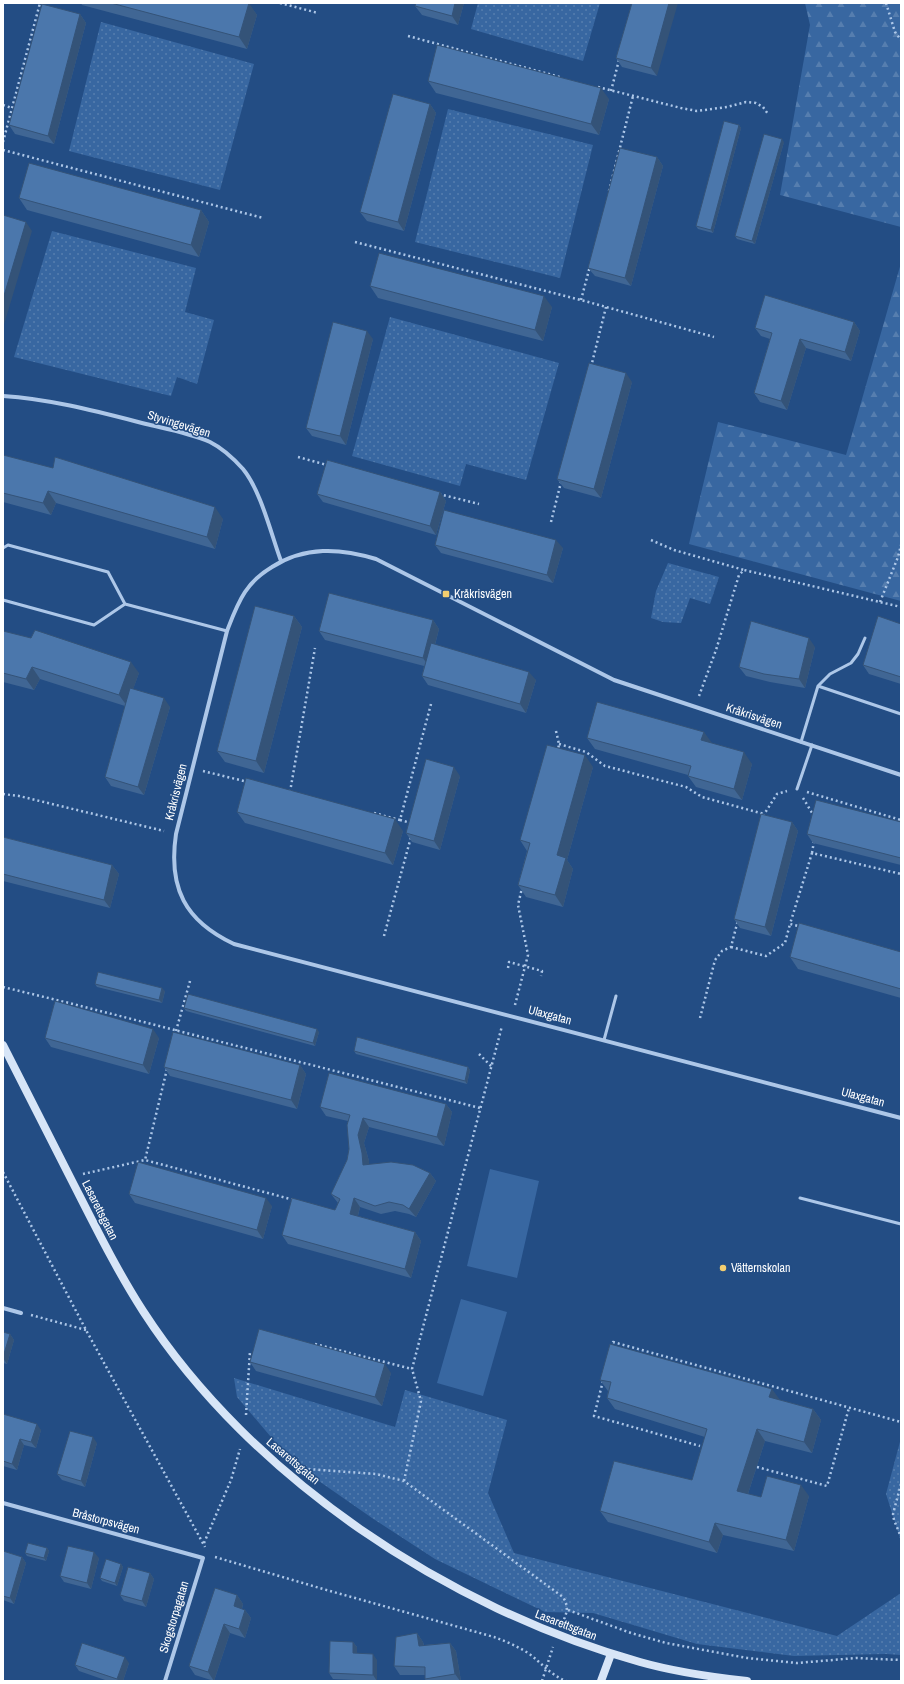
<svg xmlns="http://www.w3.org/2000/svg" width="904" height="1684" font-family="'Archivo Narrow',sans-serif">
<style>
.green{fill:url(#green-dots)}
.forest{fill:url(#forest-firs)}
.pitch{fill:#3867a1}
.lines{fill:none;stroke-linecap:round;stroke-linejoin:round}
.path{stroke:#adc7e8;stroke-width:2.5;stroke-dasharray:2 3;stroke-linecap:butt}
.lane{stroke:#adc7e8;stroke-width:3}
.street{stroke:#adc7e8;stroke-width:4}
.secondary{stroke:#d7e5f7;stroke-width:8}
.wall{fill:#406694}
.shaded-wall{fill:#345378}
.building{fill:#4b77ac;stroke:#345378}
.poi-dot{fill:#f3ce70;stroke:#234d84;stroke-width:1.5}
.labels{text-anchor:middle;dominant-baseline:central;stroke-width:3;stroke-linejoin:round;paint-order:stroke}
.street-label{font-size:12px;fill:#fff;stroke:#234d84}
.poi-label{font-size:12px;fill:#fff;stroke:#234d84;text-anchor:start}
</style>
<defs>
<pattern id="green-dots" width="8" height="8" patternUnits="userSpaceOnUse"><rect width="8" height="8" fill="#3867a1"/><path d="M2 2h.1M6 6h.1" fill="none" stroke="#567eaf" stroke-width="1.8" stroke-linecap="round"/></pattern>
<pattern id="forest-firs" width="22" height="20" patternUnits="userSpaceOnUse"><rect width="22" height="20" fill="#3867a1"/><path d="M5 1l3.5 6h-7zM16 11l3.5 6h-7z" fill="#567eaf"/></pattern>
</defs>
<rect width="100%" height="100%" fill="#234d84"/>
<path class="green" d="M478,3H600L583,61L471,29Z
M101,22L254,64L220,190L69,151Z
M448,109L593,145L560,278L415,242Z
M52,231L196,268L185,312L214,320L197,384L177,377L171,396L14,357Z
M390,317L559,363L526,480L466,464L460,486L352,456Z
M668,563L719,577L710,604L690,598L681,623L663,622L651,618L656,591Z
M234,1378L395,1427L405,1390L507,1420L488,1493L514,1553L837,1636L901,1593V1655L886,1654L794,1656L697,1644L593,1613L545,1612L435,1559L372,1518L293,1463L237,1397Z
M901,1438V1541L886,1494Z"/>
<path class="forest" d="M805,3H901V227L780,195L810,25Z
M901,263V601L689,544L718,422L846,455Z"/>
<path class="pitch" d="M490,1169L539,1181L517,1278L467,1266Z
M461,1299L507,1312L483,1396L437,1383Z"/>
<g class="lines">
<path class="path" d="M280,3L318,13
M886,3L895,32L901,40
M408,36L560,77
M598,87L681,108L697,111L727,107L746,102L756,103L763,107L768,114
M611,91L619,60
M3,105L12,108
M3,142L40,3
M3,150L263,218
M609,191L633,96
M355,242L581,300L714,337
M581,300L590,266
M591,367L606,307
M298,457L327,465
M439,494L479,504
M551,522L561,482
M651,540L674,550L744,570
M880,602L898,557L901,545
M699,696L716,650L739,575L744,570L901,607
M556,731L559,744L558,750
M559,744L586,752L605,766L686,787L702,797L764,814
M203,771L248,782
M290,792L315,648
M807,792L901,820
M3,794L19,796L164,831
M803,798L814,816
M374,813L400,820L431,704
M763,816L777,794L787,791
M400,820L411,823
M812,853L814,841
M802,927L790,924L812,853L901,874
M384,936L411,837
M731,947L766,956L785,943L790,924
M508,968L509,962L542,971L541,976
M3,987L69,1003L480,1108
M515,1005L528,955L518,905L522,888
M700,1018L715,960L722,951L731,947L738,920
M176,1031L190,981
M479,1054L491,1066
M167,1069L145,1160L294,1200
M3,1172L86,1330L205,1547
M83,1174L145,1160
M31,1315L86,1330
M315,1344L412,1369
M612,1347L613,1342L901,1422
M603,1381L594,1416L700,1446
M246,1415L250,1351
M757,1467L827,1486L849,1408
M305,1472L307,1469L376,1474L404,1481L563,1597C569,1607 567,1612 563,1622
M404,1481L421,1401L412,1369L502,1026
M901,1484L893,1514L894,1520L901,1537
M204,1543L231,1480L240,1449
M215,1557L323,1589L494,1637C505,1641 517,1646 528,1653C542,1663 549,1674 566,1681
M568,1610L631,1633L666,1643L747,1658L797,1663L856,1658L901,1660
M542,1681L553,1647"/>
<path class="lane" d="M3,548L8,545L108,572L125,604L227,631
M3,600L94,625L125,604
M818,686L901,714
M801,742L818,686L830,674L851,663L858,654L865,638
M797,789L812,745
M604,1040L616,996
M800,1198L901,1224"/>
<path class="street" d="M3,396C51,399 99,412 146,424C167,429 190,433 210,442C222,448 234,459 243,469C261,491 271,534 281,561
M901,775L614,680L376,559C340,548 305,546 272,567C262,573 252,581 245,592C237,604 232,618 227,631L176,834C168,888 185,921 234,944L901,1118
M3,1308L21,1313
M3,1503L203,1558L165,1681"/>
<path class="secondary" d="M3,1045C26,1090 49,1135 71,1179C94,1224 116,1269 143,1311C251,1478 449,1609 640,1662C675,1672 711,1677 747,1681
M601,1681L611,1654"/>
</g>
<path class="wall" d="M81,3H248L257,15L247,49L82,5Z
M416,3H464L458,25L422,15L415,6Z
M632,3L657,76L622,67L616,58Z
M80,14L86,23L54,144L15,134L9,125Z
M428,81L609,99L599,135L436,93Z
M430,104L436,113L404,231L367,221L360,212Z
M739,125L741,128L713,233L698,229L696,226Z
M784,142L755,244L737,239L735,236Z
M657,157L663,166L631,286L595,276L588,268Z
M19,198L201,210L209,222L199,257L27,210Z
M370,286L552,307L543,341L378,298Z
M854,322L860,331L851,361L806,348L787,410L760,402L754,393L770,339L761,336L755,328Z
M373,339L346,445L312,436L306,428Z
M632,382L601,498L564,488L557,479Z
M3,455L223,519L215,549L56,503L51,515L3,502Z
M440,492L446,501L436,535L323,502L317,494Z
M435,545L563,548L553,583L441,553Z
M294,616L302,627L264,773L225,762L217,751Z
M433,620L439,629L435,645L536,680L526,713L428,685L422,676L424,666L325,640L319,631Z
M901,624V684L869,674L863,665Z
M3,631L139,673L133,689L170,707L144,795L111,786L105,777L125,706L40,679L34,690L3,682Z
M815,647L805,688L770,682L746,676L739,667Z
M587,738L712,743L752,764L742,800L696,787L688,776V775L595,749Z
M593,767L567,860L573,869L563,907L526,897L518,885L527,851L520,840Z
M460,776L440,850L412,842L406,833Z
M237,812L403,831L393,865L245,823Z
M792,822L798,831L771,936L740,928L734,919Z
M901,822V865L813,843L807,834Z
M3,837L112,865L119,874L110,908L3,881Z
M901,952V998L798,969L790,957Z
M95,984L165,991L162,1003L97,987Z
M184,1008L319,1032L315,1046L186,1011Z
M45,1038H159L149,1074L51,1047Z
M354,1051L468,1067L470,1070L467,1084L356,1054Z
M300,1065L306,1074L297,1109L170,1076L164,1067Z
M446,1104L452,1112L444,1146L369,1127L364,1143L369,1161V1164L430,1173L436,1181L416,1217L409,1214L395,1211L381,1214L360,1207L358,1216L415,1232L421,1241L411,1278L288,1244L282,1235L335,1210L338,1203L331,1194L347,1160L349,1149L348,1121L326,1116L320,1107Z
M129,1194L272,1206L263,1239L135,1203Z
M3,1332L10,1334L14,1340L7,1364L3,1363Z
M250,1362L391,1373L382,1406L256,1371Z
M600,1380L780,1400L813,1409L821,1420L812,1453L765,1441L748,1494L761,1497L809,1496L794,1551L723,1535L717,1553L608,1522L600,1511L692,1480L705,1437L615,1409L607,1398L608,1391Z
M3,1414L41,1430L36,1448L24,1445L17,1470L3,1466Z
M97,1443L85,1487L62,1480L57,1474Z
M47,1548L49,1551L46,1561L27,1556L25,1553Z
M3,1551L22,1557L26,1563L14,1604L3,1600Z
M99,1558L91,1589L64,1582L60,1576Z
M121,1564L123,1567L117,1586L102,1581L100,1578Z
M150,1573L154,1579L146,1607L124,1601L120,1595Z
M237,1595L243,1604L242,1609L245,1610L251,1618L245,1638L230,1633L214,1681L195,1675L189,1666Z
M417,1633L423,1642L424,1645L450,1643L456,1651L461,1681H426L425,1679V1675H400L394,1666Z
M353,1642L357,1647V1653L377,1660V1681L333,1679L329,1673Z
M129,1663L123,1681H108L79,1671L75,1665Z"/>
<path class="shaded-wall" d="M249,3L257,15L247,49L239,37Z
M455,3H464L458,25L452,16Z
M669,3H678L657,76L651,68Z
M80,14L86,23L54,144L48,136Z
M601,88L609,99L599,135L591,124Z
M430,104L436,113L404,231L398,222Z
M739,125L741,128L713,233L711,230Z
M782,139L784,142L755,244L752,241Z
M657,157L663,166L631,286L625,278Z
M201,210L209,222L199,257L191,245Z
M26,222L32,231L3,328V299Z
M544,296L552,307L543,341L535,330Z
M854,322L860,331L851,361L845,352Z
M367,331L373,339L346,445L340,436Z
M800,339L806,348L787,410L781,401Z
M626,373L632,382L601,498L594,489Z
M48,491L56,503L51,515L43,503Z
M440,492L446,501L436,535L430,526Z
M215,507L223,519L215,549L207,537Z
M556,540L563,548L553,583L547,575Z
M294,616L302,627L264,773L256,761Z
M433,620L439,629L429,667L423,658Z
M809,638L815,647L805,688L799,679Z
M131,662L139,673L127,706L119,695Z
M32,667L40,679L34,690L26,679Z
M529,672L536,680L526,713L520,704Z
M164,698L170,707L144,795L138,787Z
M704,732L712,743L701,740Z
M744,752L752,764L742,800L734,789Z
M585,755L593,767L567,860L573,869L563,907L555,895L557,855Z
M454,767L460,776L440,850L434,841Z
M395,819L403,831L393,865L385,853Z
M792,822L798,831L771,936L765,927Z
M112,865L119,874L110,908L104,900Z
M162,988L165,991L162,1003L159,1000Z
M153,1029L159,1038L149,1074L143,1065Z
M317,1029L319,1032L315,1046L313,1043Z
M300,1065L306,1074L297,1109L291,1100Z
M468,1067L470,1070L467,1084L465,1081Z
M446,1104L452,1112L444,1146L437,1137Z
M363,1118L369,1127L364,1143L369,1161V1173L363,1165L358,1135Z
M430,1173L436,1181L416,1217L409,1209Z
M266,1198L272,1206L263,1239L257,1230Z
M354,1198L360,1207L356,1223L350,1214Z
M415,1232L421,1241L411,1278L405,1269Z
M10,1334L14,1340L7,1364L3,1358V1357Z
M385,1364L391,1373L382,1406L375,1397Z
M772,1389L780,1400L769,1397Z
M813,1409L821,1420L812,1453L804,1442Z
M37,1424L41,1430L36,1448L31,1442Z
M757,1429L765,1441L745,1503L737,1491Z
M93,1437L97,1443L85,1487L81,1481Z
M20,1439L24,1445L17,1470L12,1464Z
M801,1485L809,1496L794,1551L786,1540Z
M715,1523L723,1535L717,1553L709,1542Z
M47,1548L49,1551L46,1561L44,1558Z
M94,1552L99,1558L91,1589L87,1583Z
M22,1557L26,1563L14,1604L10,1598Z
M121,1564L123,1567L117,1586L115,1583Z
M150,1573L154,1579L146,1607L142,1601Z
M237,1595L243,1604L240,1615L234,1606Z
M245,1610L251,1618L245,1638L239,1629Z
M224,1624L230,1633L214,1681L208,1672Z
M417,1633L423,1642L426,1655L419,1646Z
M353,1642L357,1647V1659L353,1653Z
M450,1643L456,1651L461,1681H460L455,1674Z
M373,1654L377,1660V1681L373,1675Z
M125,1657L129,1663L123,1681H118L117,1679Z"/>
<path class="building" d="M111,3H249L239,37Z
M416,3H455L452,16L415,6Z
M632,3H669L651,68L616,58Z
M42,4L80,14L48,136L9,125Z
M437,45L601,88L591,124L428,81Z
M393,94L430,104L398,222L360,212Z
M724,121L739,125L711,230L696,226Z
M764,134L782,139L752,241L735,236Z
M620,148L657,157L625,278L588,268Z
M29,163L201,210L191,245L19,198Z
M3,215L26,222L3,299Z
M379,253L544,296L535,330L370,286Z
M765,295L854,322L845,352L800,339L781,401L754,393L772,333L755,328Z
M333,322L367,331L340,436L306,428Z
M589,363L626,373L594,489L557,479Z
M3,455L53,468L55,457L215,507L207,537L48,491L43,503L3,493Z
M327,460L440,492L430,526L317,494Z
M444,510L556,540L547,575L435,545Z
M329,593L433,620L423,658L319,631Z
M255,606L294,616L256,761L217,751Z
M878,616L901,624V677L863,665Z
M751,621L809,638L799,679L764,674L739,667Z
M35,630L131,662L119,695L32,667L26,679L3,673V631L31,638Z
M431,643L529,672L520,704L422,676Z
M130,688L164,698L138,787L105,777Z
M597,702L704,732L701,740L744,752L734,789L688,776L691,766L587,738Z
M547,745L585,755L557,855L566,858L555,895L518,885L530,843L520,840Z
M426,759L454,767L434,841L406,833Z
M246,778L395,819L385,853L237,812Z
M816,800L901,822V858L807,834Z
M761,814L792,822L765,927L734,919Z
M3,837L112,865L104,900L3,874Z
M799,923L901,952V989L790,957Z
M98,972L162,988L159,1000L95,984Z
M188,994L317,1029L313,1043L184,1008Z
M55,1001L153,1029L143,1065L45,1038Z
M173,1032L300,1065L291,1100L164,1067Z
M357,1037L468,1067L465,1081L354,1051Z
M329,1073L446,1104L437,1137L363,1118L358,1135L362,1153L363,1165L391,1162L413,1165L430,1173L409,1209L403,1205L389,1202L375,1206L354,1198L350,1214L415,1232L405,1269L282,1235L292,1198L335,1210L340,1199L331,1194L347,1160L349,1149L347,1125L350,1115L320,1107Z
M138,1162L266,1198L257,1230L129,1194Z
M259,1329L385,1364L375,1397L250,1362Z
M3,1332L10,1334L3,1357Z
M610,1344L772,1389L769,1397L813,1409L804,1442L757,1429L737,1491L761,1497L767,1476L801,1485L786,1540L715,1523L709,1542L600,1511L614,1461L692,1480L707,1429L607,1398L611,1382L600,1380Z
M3,1414L37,1424L31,1442L20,1439L12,1464L3,1461Z
M70,1431L93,1437L81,1481L57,1474Z
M28,1543L47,1548L44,1558L25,1553Z
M68,1546L94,1552L87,1583L60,1576Z
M3,1551L22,1557L10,1598L3,1596Z
M106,1559L121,1564L115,1583L100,1578Z
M128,1567L150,1573L142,1601L120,1595Z
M215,1588L237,1595L234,1606L245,1610L239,1629L224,1624L208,1672L189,1666Z
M417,1633L419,1646L450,1643L455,1674L425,1679V1667L394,1666L396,1637Z
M330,1641L353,1642V1653L373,1654V1675L329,1673Z
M82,1643L125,1657L117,1679L75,1665Z"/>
<g class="poi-dot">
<rect x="442" y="590" width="8" height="8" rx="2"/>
<circle cx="723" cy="1268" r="4"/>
</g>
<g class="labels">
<g class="street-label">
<text transform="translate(179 424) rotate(17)">Styvingevägen</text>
<text transform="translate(754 716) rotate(18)">Kråkrisvägen</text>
<text transform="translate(176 792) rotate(-76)">Kråkrisvägen</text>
<text transform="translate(550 1015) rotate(15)">Ulaxgatan</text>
<text transform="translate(863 1097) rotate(15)">Ulaxgatan</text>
<text transform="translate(100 1210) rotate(63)">Lasarettsgatan</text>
<text transform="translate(293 1461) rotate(40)">Lasarettsgatan</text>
<text transform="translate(106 1521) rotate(15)">Bråstorpsvägen</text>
<text transform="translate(174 1617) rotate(-73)">Skogstorpagatan</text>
<text transform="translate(566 1625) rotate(21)">Lasarettsgatan</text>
</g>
<g class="poi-label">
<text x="454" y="594">Kråkrisvägen</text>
<text x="731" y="1268">Vätternskolan</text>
</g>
</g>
<rect width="904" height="1684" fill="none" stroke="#ffffff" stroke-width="8"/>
</svg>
